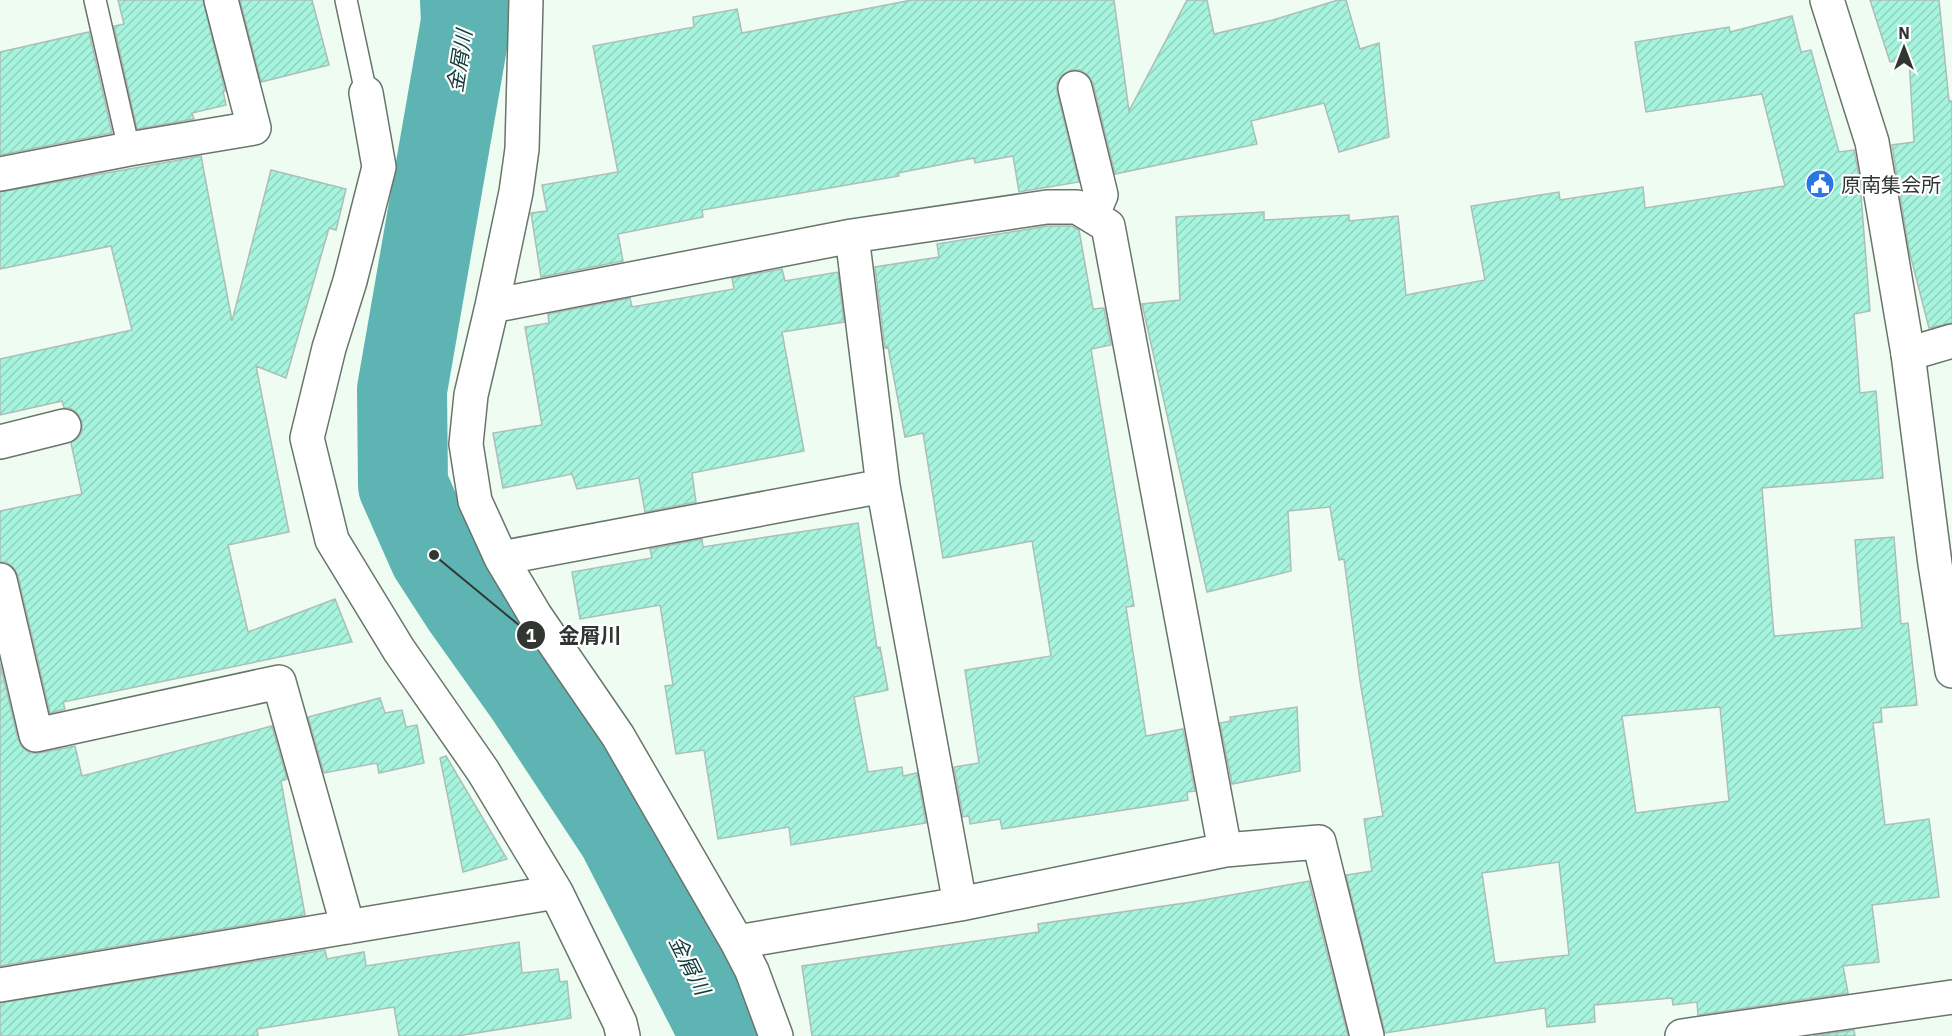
<svg xmlns="http://www.w3.org/2000/svg" width="1952" height="1036" font-family="'IBM Plex Sans','Noto Sans JP',sans-serif">
<style>
.lines{fill:none;stroke-linecap:round;stroke-linejoin:round}
.river{stroke:#5db4b3;stroke-width:90}
.building{fill:url(#building-hatch);stroke:#acbeb8;stroke-width:1.5;fill-rule:evenodd}
.service-casing{stroke:#69756b;stroke-width:24}
.minor-casing{stroke:#69756b;stroke-width:36}
.tertiary-casing{stroke:#69756b;stroke-width:36}
.service{stroke:#fff;stroke-width:21}
.minor{stroke:#fff;stroke-width:33}
.tertiary{stroke:#fff;stroke-width:33}
.labels{text-anchor:middle;dominant-baseline:central;stroke-width:4.5;stroke-linejoin:round;paint-order:stroke}
.poi-label{font-size:20px;fill:#313632;stroke:#fff;text-anchor:start}
.water-label{font-size:21px;font-style:italic;fill:#123c3b;stroke:#fff}
.leader{fill:none;stroke:#313632;stroke-width:2}
.callout-dot{fill:#313632;stroke:#fff;stroke-width:2}
.mark-label{font-size:18px;text-anchor:middle;font-weight:bold;fill:#fff}
.callout-label{font-size:21px;text-anchor:middle;font-weight:bold;fill:#313632;stroke:#fff;stroke-width:4.5;stroke-linejoin:round;paint-order:stroke}
</style>
<defs>
<pattern id="building-hatch" width="6" height="6" patternUnits="userSpaceOnUse" patternTransform="scale(1.5)"><rect width="6" height="6" fill="#a6f4dd"/><path d="M-1 1l2-2M0 6l6-6M5 7l2-2" fill="none" stroke="#8fd2be"/></pattern>
</defs>
<rect width="100%" height="100%" fill="#eefcf1"/>
<g class="lines">
<path class="river" d="M465,0L466,22L402,390L403,485L434,555L467,606L531,696L622,834L726,1036"/>
</g>
<path class="building" d="M118,0H203L225,91H223L226,105L192,113L194,119L137,129L114,26L124,24Z
M240,0H312L329,65L261,82Z
M912,0H1114L1129,111L1187,0H1207L1214,34L1273,20L1338,0H1346L1360,49L1379,43L1389,137L1339,152L1324,103L1251,121L1257,144L1115,174L1093,83L1088,75L1080,70H1071L1062,75L1057,83V92L1079,182L1019,192L1013,156L975,163L974,158L898,173L899,176L702,210L703,217L618,234L623,261L541,277L531,213L547,211L542,185L618,172L593,46L694,27L693,17L737,9L742,33Z
M1870,0H1939L1949,101H1952V323L1929,328L1909,250L1892,145L1914,142L1909,59L1890,62Z
M1792,16L1801,52L1811,50L1839,152L1854,150L1860,182L1870,311L1854,314L1860,393L1876,391L1883,478L1762,488L1774,636L1862,628L1855,540L1894,537L1901,624L1908,623L1917,705L1881,708L1882,722L1873,723L1885,825L1929,819L1939,897L1872,905L1879,962L1843,966L1848,993L1698,1015L1697,1002L1673,1005L1672,998L1594,1005L1595,1022L1547,1027L1545,1008L1385,1033L1346,875L1372,871L1364,819L1383,816L1360,681L1344,559L1339,560L1330,507L1288,511L1291,571L1207,592L1142,304L1180,300L1176,217L1264,212V220L1349,215V221L1398,216L1406,295L1485,280L1471,206L1559,192L1560,200L1643,187L1645,208L1785,186L1762,94L1646,112L1635,42L1729,27L1730,32ZM1720,707L1729,801L1636,813L1622,716ZM1559,862L1569,955L1495,963L1482,873Z
M89,32L112,133L0,155V52Z
M201,156L232,321L271,170L346,189L336,230L329,228L286,378L256,366L289,532L228,545L248,632L335,599L352,642L63,702L65,709L50,713L18,576L13,567L6,562H0V511L82,494L71,443L77,439L82,432V422L77,413L70,408H64L62,401L0,415V359L132,330L111,246L0,269V192Z
M1048,226H1072L1079,230L1093,309L1104,308L1111,345L1091,349L1134,606L1126,607L1146,736L1183,729L1195,791L1187,792L1188,800L1002,829L1000,819L970,824L969,816L963,817L954,767L979,763L965,670L1051,656L1032,541L943,558L923,433L905,437L888,347L885,348L875,267L939,257L937,244Z
M782,269L785,281L838,272L844,322L782,332L804,451L692,473L696,502L645,512L639,478L577,489L572,474L503,488L493,433L542,425L525,327L549,323L548,314L630,298L632,307L734,289L732,278Z
M858,523L877,648L880,647L888,690L854,697L868,772L902,767L903,776L917,773L926,823L791,845L789,827L718,839L704,750L676,754L665,686L673,685L660,605L580,619L572,572L652,558L650,549L702,539L703,547Z
M0,663L18,739L22,747L30,753H39L75,746L82,776L272,726L287,779L281,781L305,915L0,966Z
M380,698L385,713L402,710L406,727L417,725L424,763L379,773L377,763L324,773L308,717Z
M1297,707L1300,771L1232,784L1220,723L1231,721L1230,717Z
M446,756L507,859L463,872L440,758Z
M1309,881L1348,1036H812L802,966L1039,932L1038,924L1192,902Z
M519,942L522,973L558,969L560,982L567,981L571,1018L457,1036H399L394,1007L257,1029L258,1036H0V1003L325,950L327,959L364,952L366,966Z
M1854,1030L1855,1036H1813Z"/>
<g class="lines">
<g class="service-casing">
<path id="service" d="M95,0L129,149
M346,0L366,93"/>
</g>
<g class="minor-casing">
<path id="minor" d="M1075,88L1101,195L1092,216
M366,93L379,167L350,281L329,348L307,438L332,540L399,650L483,771L556,892L620,1023L623,1036
M0,174L129,149L254,128L221,0
M852,236L883,486L960,904
M492,306L516,192L522,149L526,0
M1908,354L1952,341
M0,442L64,426
M501,558L883,486
M0,580L36,735L279,682L348,927
M737,942L960,904L1225,850L1319,842L1367,1036
M0,985L556,892
M776,1036L752,971L737,942L618,736L535,615L501,558L475,501L466,444L471,395L492,306L852,236L1047,207H1077L1108,226L1225,850
M1682,1036L1952,997"/>
</g>
<g class="tertiary-casing">
<path id="tertiary" d="M1827,0L1872,142L1908,354L1935,564L1952,671"/>
</g>
<use href="#service" class="service"/>
<use href="#minor" class="minor"/>
<use href="#tertiary" class="tertiary"/>
</g>
<defs>
<g id="civic-disc" transform="scale(1.5)"><circle r="9.5" fill="#2a76e2" stroke="#fff"/><path d="M-.6-6.5H3V-4.5H.6V-3L4-1V1h2V6H-6V1h2V-1L-.6-3ZM-1.2 2.5V6h2.4V2.5Z" fill="#fff"/></g>
</defs>
<g fill-rule="evenodd">
<use href="#civic-disc" x="1820" y="184"/>
</g>
<g class="labels">
<g class="poi-label">
<text x="1841" y="184">原南集会所</text>
</g>
<g class="water-label">
<text transform="translate(459 61) rotate(-81)">金屑川</text>
<text transform="translate(690 965) rotate(63)">金屑川</text>
</g>
</g>
<path class="leader" d="M434 555L531 635"/>
<g class="callout-dot">
<circle cx="434" cy="555" r="6"/>
<circle cx="531" cy="635" r="15"/>
</g>
<g class="mark-label">
<text x="531" y="642">1</text>
</g>
<g class="callout-label">
<text x="590" y="643">金屑川</text>
</g>
<g transform="translate(1904 48)" stroke="#ffffff" stroke-width="4.5" paint-order="stroke">
<path d="M0-4.5L10 22L0 15L-10 22Z" fill="#313632"/>
<text y="-9" font-size="16" font-weight="bold" text-anchor="middle" fill="#313632">N</text>
</g>
</svg>
